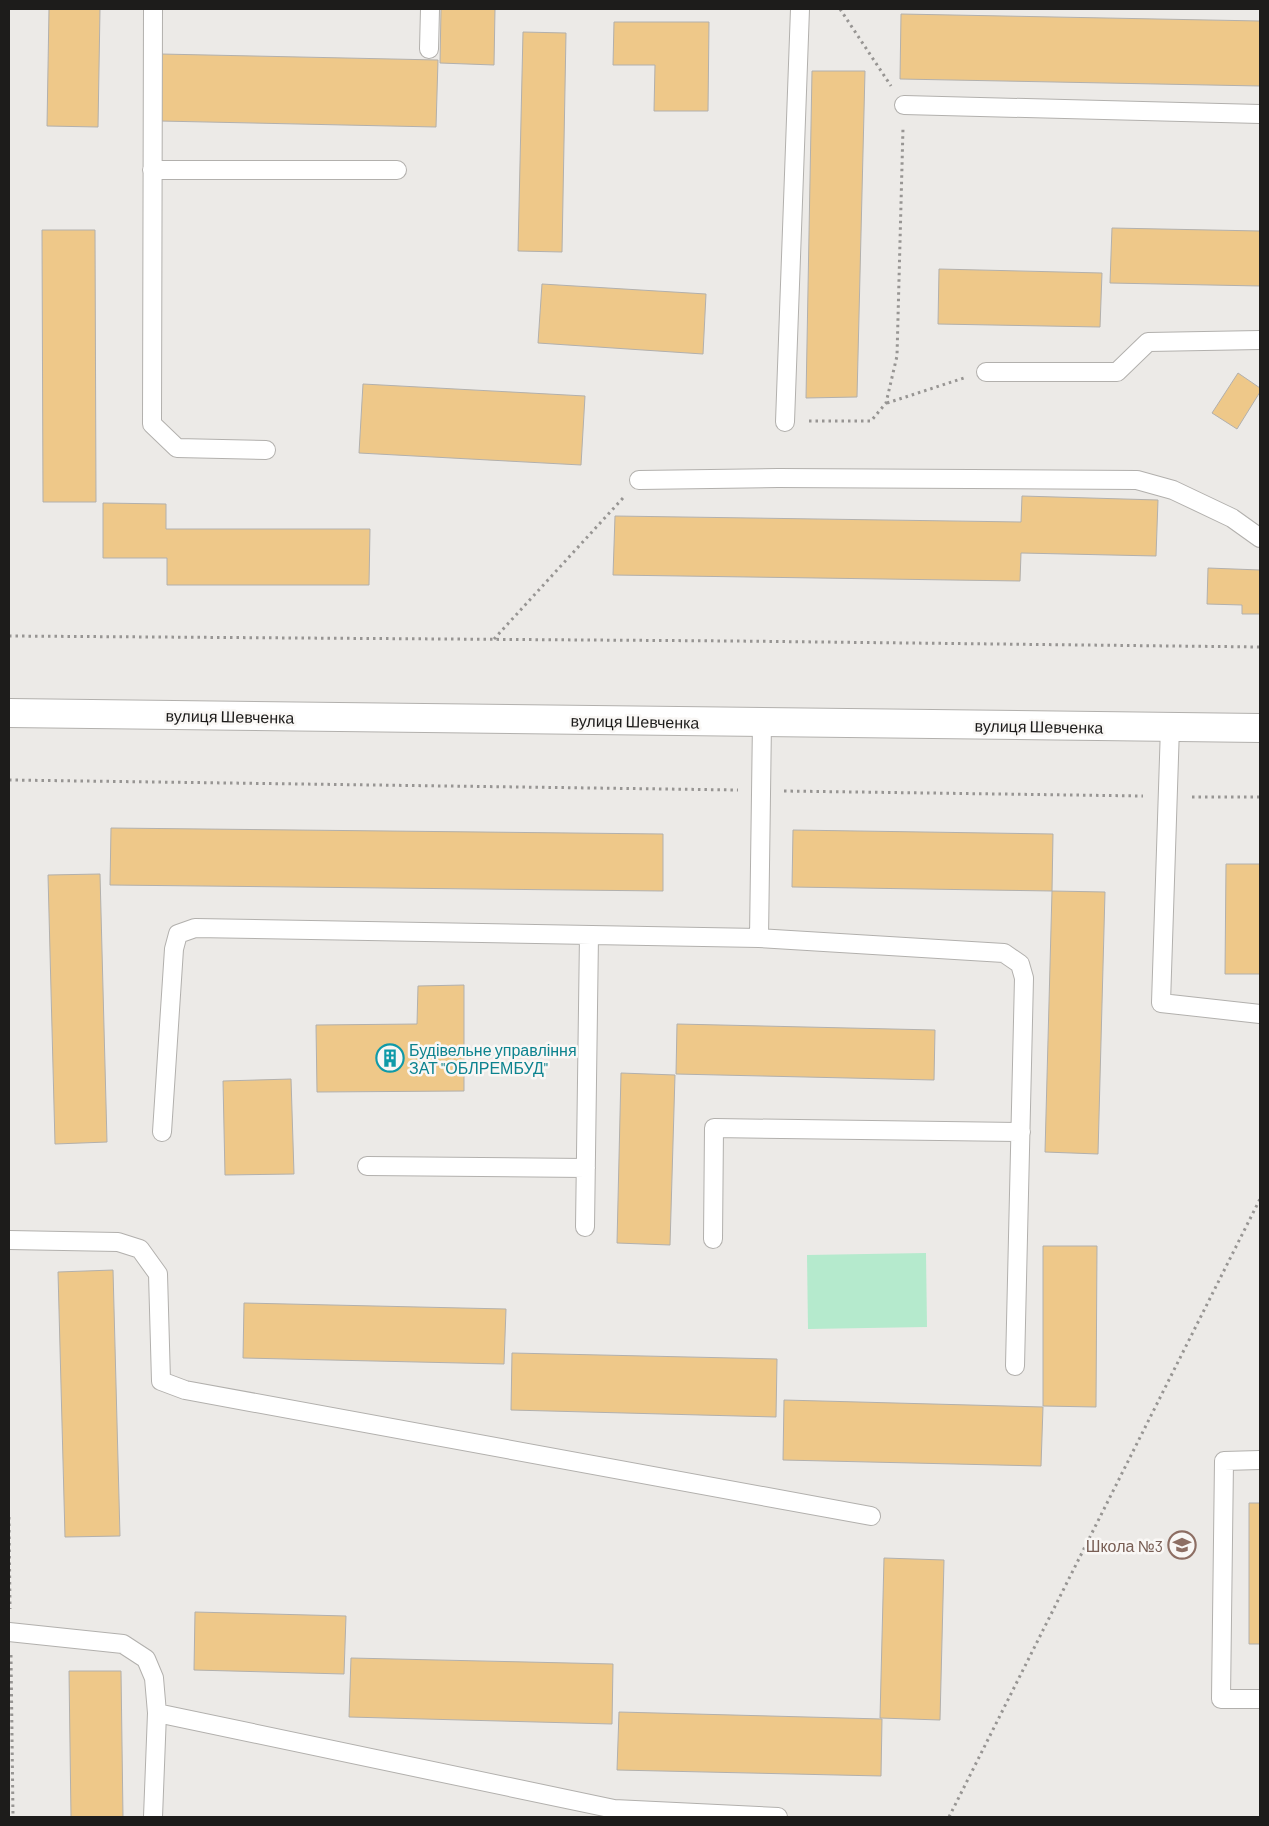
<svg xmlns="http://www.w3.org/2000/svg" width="1269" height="1826" font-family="Barlow,sans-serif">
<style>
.green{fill:#b5eacd}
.building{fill:#eec889;stroke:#b2b0ad}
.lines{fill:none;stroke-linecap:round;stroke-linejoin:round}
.service-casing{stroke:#b2b0ad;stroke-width:20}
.tertiary-casing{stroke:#b2b0ad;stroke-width:30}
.path{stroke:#979593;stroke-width:3;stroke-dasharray:2.5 4;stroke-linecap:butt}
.service{stroke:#fff;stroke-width:18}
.tertiary{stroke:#fff;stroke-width:28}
.labels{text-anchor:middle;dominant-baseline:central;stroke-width:5;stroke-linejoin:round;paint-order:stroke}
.street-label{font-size:16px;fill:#1d1c1b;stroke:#f9f7f5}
.culture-label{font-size:16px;fill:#0d838f;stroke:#f9f7f5;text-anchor:start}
.education-label{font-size:16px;fill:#785e54;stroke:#f9f7f5;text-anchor:end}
</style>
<rect width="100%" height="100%" fill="#eceae7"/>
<path class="green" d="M926,1253L927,1327L808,1329L807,1255Z"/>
<path class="building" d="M49,9H100L98,127L47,126Z
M441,9H495L494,65L440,63Z
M901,14L1260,21V86L900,79Z
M614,22H709L708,111H654L655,65H613Z
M523,32L566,33L562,252L518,251Z
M161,54L438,60L436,127L160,121Z
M812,71H865L857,397L806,398Z
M1112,228L1260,231V286L1110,283Z
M42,230H95L96,502H43Z
M939,269L1102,273L1100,327L938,324Z
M542,284L706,294L703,354L538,343Z
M1238,373L1260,388V392L1237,429L1212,413Z
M363,384L585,396L581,465L359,453Z
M1022,496L1158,500L1156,556L1021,553L1020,581L613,575L615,516L1021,522Z
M103,503L166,504V529H370L369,585H167V558H103Z
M1208,568L1260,570V614H1242V605L1207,604Z
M111,828L663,834V891L110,885Z
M793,830L1053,834L1052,891L792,887Z
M1226,864H1260V974H1225Z
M100,874L107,1142L55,1144L48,875Z
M1052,891L1105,892L1098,1154L1045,1152Z
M464,985V1091L317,1092L316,1025L417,1024L418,986Z
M677,1024L935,1030L934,1080L676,1074Z
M621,1073L675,1075L670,1245L617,1243Z
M291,1079L294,1174L225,1175L223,1081Z
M1043,1246H1097L1096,1407L1043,1406Z
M113,1270L120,1536L65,1537L58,1272Z
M244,1303L506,1309L504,1364L243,1358Z
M512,1353L777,1359L776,1417L511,1410Z
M784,1400L1043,1407L1041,1466L783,1460Z
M1249,1503H1260V1644H1249Z
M884,1558L944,1560L940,1720L880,1718Z
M195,1612L346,1616L344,1674L194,1670Z
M351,1658L613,1664L612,1724L349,1717Z
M69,1671H121L123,1817H71Z
M619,1712L882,1719L881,1776L617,1770Z"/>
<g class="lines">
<g class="service-casing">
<path id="service" d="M153,9L152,424L177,448L266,450
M429,49L430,9
M904,105L1260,114
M152,170H397
M986,372H1117L1148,342L1260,340
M785,422L800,9
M639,480L778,478L1137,480L1173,490L1232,518L1260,538
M1170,727L1161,1003L1260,1014
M759,938L762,722
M162,1132L174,949L178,934L195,928L759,938L1004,953L1020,964L1024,978L1015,1366
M367,1166L586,1168
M585,1227L589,935
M713,1239L714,1128L1021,1132
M9,1240L118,1242L140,1249L158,1274L161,1381L185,1390L871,1516
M1260,1460L1224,1461L1221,1699H1260
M9,1632L123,1644L146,1659L154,1678L157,1713L153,1817
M157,1713L614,1809L778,1817"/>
</g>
<g class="tertiary-casing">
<path id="tertiary" d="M9,713L1260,728"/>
</g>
<path class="path" d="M840,9L891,86
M887,403L964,378
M809,421H871L886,403L897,356L903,128
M9,636L733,641L1260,647
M494,639L623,498
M9,780L738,790
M784,791L1143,796
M1192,797H1260
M9,1517L10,1609
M11,1655L13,1817
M949,1817L1260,1199"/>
<use href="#service" class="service"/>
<use href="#tertiary" class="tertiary"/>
</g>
<defs>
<g id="building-ring" transform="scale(1.4375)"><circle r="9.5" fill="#f9f7f5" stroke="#0f9aa8" stroke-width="1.5"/><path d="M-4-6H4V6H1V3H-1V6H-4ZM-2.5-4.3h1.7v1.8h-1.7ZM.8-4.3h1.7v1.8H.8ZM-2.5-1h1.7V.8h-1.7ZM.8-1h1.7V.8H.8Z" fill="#0f9aa8"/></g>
<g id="school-ring" transform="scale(1.4375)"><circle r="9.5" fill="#f9f7f5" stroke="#8d6e63" stroke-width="1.5"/><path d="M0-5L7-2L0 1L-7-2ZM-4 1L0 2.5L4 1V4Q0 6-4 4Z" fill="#8d6e63"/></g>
</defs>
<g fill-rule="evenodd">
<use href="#building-ring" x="390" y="1058"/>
<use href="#school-ring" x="1182" y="1545"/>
</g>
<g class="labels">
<g class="street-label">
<text transform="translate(230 716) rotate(1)">вулиця Шевченка</text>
<text transform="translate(635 721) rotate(1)">вулиця Шевченка</text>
<text transform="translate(1039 726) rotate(1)">вулиця Шевченка</text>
</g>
<g class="culture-label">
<text x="409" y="1049">Будівельне управління<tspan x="409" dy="18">ЗАТ "ОБЛРЕМБУД"</tspan></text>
</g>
<g class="education-label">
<text x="1163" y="1545">Школа №3</text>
</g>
</g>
<rect width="1269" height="1826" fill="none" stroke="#1d1c1b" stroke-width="20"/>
</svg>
